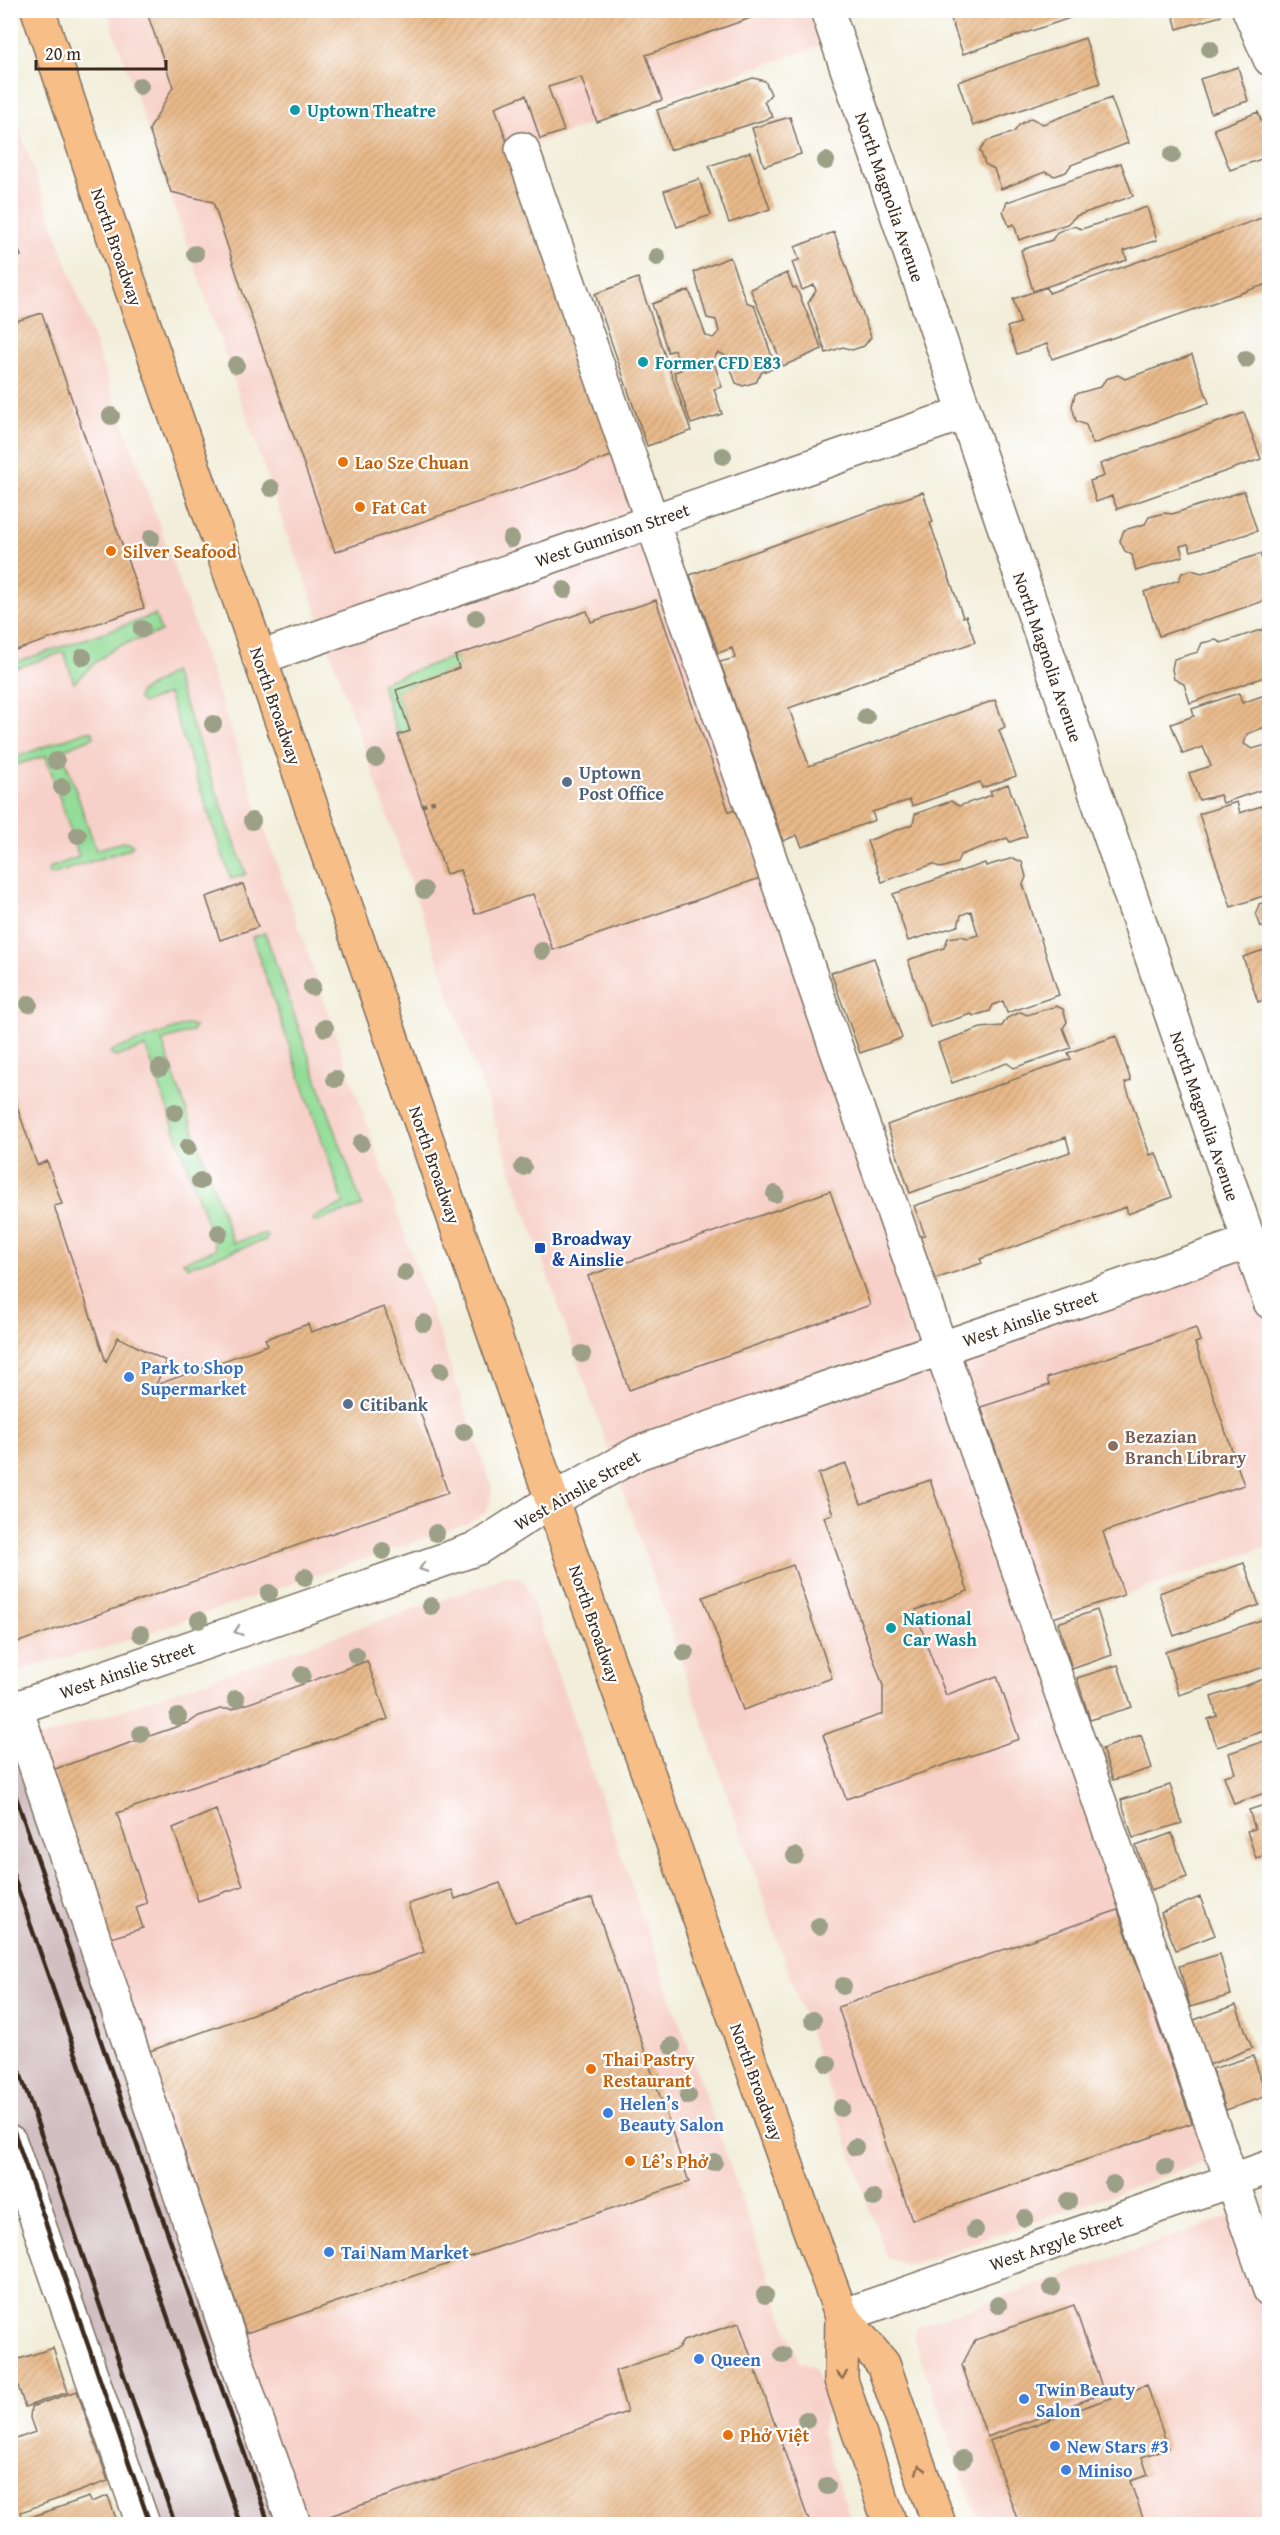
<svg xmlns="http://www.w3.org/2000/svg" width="1280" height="2535" font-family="'Gentium Book Plus',serif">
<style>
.built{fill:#f7d1c9}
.railway{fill:#d2bfc1}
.green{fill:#93dd98;stroke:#67845b;stroke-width:1.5}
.building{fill:url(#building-hatch)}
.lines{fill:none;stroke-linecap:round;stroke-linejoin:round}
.minor-casing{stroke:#7b6f60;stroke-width:36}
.major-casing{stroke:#7b6f60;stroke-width:36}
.path{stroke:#7b6f60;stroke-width:4;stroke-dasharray:4.5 4.5;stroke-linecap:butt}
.minor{stroke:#fff;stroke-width:33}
.major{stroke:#f7be88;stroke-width:33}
.rail{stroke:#3b2a1e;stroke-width:4.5}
.tree{fill:#9ca087}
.oneway{stroke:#a79f9a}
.oneway2{stroke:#906d4e}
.culture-dot{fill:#0f9aa8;stroke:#fff;stroke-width:2}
.food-dot{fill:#e8710a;stroke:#fff;stroke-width:2}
.service-dot{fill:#5c6f8a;stroke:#fff;stroke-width:2}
.transit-dot{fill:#1a4fb4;stroke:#fff;stroke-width:2}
.shop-dot{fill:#3f7fe0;stroke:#fff;stroke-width:2}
.education-dot{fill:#8d6e63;stroke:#fff;stroke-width:2}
.labels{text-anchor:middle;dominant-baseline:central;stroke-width:4.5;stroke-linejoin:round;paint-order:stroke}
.culture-label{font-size:18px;font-weight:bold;fill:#0d838f;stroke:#fff;text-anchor:start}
.street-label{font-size:18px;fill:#3b2a1e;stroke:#fff}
.food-label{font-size:18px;font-weight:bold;fill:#c56008;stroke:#fff;text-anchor:start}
.service-label{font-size:18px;font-weight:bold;fill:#4e5e75;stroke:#fff;text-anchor:start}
.transit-label{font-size:18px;font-weight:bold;fill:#164399;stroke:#fff;text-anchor:start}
.shop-label{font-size:18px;font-weight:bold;fill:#366cbe;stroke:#fff;text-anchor:start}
.education-label{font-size:18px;font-weight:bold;fill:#785e54;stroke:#fff;text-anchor:start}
</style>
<defs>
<pattern id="building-hatch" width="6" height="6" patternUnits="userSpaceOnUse" patternTransform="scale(1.5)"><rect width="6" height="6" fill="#e8b98a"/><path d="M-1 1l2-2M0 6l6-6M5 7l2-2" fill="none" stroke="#c89f77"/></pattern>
</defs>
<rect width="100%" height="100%" fill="#fff"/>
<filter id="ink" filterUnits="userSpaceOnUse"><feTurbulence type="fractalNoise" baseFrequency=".0167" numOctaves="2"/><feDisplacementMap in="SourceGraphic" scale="12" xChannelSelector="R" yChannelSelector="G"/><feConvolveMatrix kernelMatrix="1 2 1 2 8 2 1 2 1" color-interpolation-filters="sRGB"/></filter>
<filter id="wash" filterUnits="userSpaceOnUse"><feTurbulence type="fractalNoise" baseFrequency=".008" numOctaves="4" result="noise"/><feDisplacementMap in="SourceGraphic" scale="24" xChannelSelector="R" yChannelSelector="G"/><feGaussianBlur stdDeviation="1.35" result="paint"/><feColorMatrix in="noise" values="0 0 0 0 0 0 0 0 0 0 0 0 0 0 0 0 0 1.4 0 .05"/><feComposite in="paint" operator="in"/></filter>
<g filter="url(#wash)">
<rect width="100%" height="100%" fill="#f2eeda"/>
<path class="built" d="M107,11H827L837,40L515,150L947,1351L1245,1252L1269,1323V1546L1044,1623L1223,2156L919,2262L904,2265L886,2256L634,1523L305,579L286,532Z
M10,103L187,603L492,1487L491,1501L484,1514L469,1523L104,1648L11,1672Z
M507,1575L520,1578L526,1584L798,2360L815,2368L828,2410L821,2431L852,2524H294L28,1742L490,1583Z
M1242,2212L1269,2290V2524H979L913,2336L917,2327Z"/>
<path class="railway" d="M28,1742L294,2524H143L11,2141L10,1748Z"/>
<path class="green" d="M155,615L161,632L118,646L96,662L74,683L64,652L11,670V664Z
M455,656L459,668L396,690L410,731L398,735L381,683Z
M173,672L246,874L231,879L168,694L143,703L138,699L139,693Z
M86,731L93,732L94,737L62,750L96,850L125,841L133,845L129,849L51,875L48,873L49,868L79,857L46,756L12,766L11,759Z
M265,933L362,1206L315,1222L313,1220L316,1216L344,1204L252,937Z
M188,1024L195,1027L192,1031L162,1041L233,1243L263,1234L268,1236L265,1240L188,1267L183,1262L216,1249L146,1047L115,1057L110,1054L111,1051Z"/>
<g id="blocks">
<path class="building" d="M146,10H758L759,15L646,55L662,100L597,122L581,77L548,87L564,131L540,139L526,95L495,107L614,455L335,552L245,299L213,202L171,192L149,130L173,87Z
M948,10H1071L1073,17L963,54Z
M1172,10H1219L1221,16L1177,29Z
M1085,38L1100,83L973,126L958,82Z
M1238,67L1248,101L1211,113L1200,79Z
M753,78L765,81L771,94L764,102L773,117L670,150L657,110Z
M1111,98L1128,143L1071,165L1066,172L1055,176L1045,172L1001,189L994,169L985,164L980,150L987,141L1014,132L1019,125L1031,118L1043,124Z
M1258,112L1270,145V156L1230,170L1214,129Z
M790,117L801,154L764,166L752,128Z
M750,152L770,209L729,223L709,166Z
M1121,163L1133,196L1076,216L1067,224L1019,240L1014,224L1009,226L1003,211L1007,202Z
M699,179L711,215L677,227L664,191Z
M1147,207L1157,240L1124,251L1127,260L1033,291L1021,250L1052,240L1057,232L1073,226L1082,229Z
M1270,215V283L1052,359L1047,344L1017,354L1007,327L1020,323L1013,299L1047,287L1049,293Z
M10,227L21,256L10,260Z
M834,232L871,337L864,346L852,350L843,347L826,353L808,303L816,291L814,285L802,290L792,262L799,260L795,247Z
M730,257L746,302L754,305L776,368L762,372L756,382L743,386L736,383L726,356L718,352L713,360L722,387L714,389L722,414L691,424L674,372L681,370L675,350L668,352L652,304L689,290L706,336L713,338L719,332L716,320L707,318L694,272Z
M787,273L793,288L796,287L822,349L783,366L750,289Z
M638,278L691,431L647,446L595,294Z
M42,313L144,608L10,652V323Z
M1192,355L1209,403L1093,444L1086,425L1076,421L1072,406L1075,394L1100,387L1106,379L1118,375L1125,379Z
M1244,413L1261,459L1117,509L1112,496L1096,502L1090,481L1104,476L1100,464Z
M1244,491L1257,531L1191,551L1188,544L1180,546L1183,556L1136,571L1132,555L1125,551L1120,541L1124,530L1145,524L1149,517L1165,513L1172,514Z
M923,492L933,522L930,523L963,617L966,616L975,642L789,708L809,766L995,700L1005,727L999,730L1016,776L982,788L980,782L912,806L910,800L872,812L875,820L802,847L797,835L783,841L720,662L735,658L732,648L718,653L690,575Z
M1260,554L1270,581V599L1159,636L1144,592L1179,580L1182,573L1191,570L1202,573Z
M656,600L729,812L740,808L763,877L553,950L533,894L475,914L460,870L446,874L398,735L410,731L396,690L459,668L455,656L587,611L591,622Z
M1270,627V675L1190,703L1184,684L1174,679L1172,669L1174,659L1198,652L1202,643L1216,640L1221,643Z
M1239,693L1242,703L1270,693V725L1247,734L1244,744L1252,749L1270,744V787L1223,803L1220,795L1199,800L1189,773L1211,766L1203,747L1183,754L1171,724L1194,716L1192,709Z
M1008,784L1027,836L1010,842L1007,838L960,855L957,863L941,868L933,864L882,882L867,841L913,824L915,814L951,801L959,806L992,795L990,791Z
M1237,802L1240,813L1270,803V881L1264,883L1269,894L1231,907L1199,814Z
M1013,858L1022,862L1026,877L1023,884L1059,995L1007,1013L1003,1001L993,1005L990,1011L973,1016L972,1014L930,1027L908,960L944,948L948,938L961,936L968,938L978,935L971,911L961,915L958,926L908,941L893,894L985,863L986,866Z
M243,884L258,927L220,940L206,897Z
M1270,900V928L1261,927L1256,913L1259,904Z
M1264,950L1267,957L1270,956V998L1258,1002L1243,957Z
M874,958L902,1038L860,1053L831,973Z
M1056,1006L1063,1009L1067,1022L1063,1028L1071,1048L1014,1068L1007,1063L952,1083L938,1043L981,1028L1002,1026L1007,1018L1021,1012L1027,1015Z
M1116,1036L1131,1081L1125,1083L1150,1155L1156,1153L1172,1197L1128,1214L1126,1207L980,1259L982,1263L935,1279L920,1237L925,1235L914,1206L1070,1152L1066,1137L910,1193L887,1125L1071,1059L1068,1053Z
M10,1086L37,1165L47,1161L62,1204L54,1206L106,1362L118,1337L166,1361L156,1385L268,1345L265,1339L308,1324L311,1332L384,1307L448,1493L10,1645Z
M830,1191L870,1305L629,1390L588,1276Z
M1196,1328L1200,1341L1195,1343L1244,1485L1103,1532L1124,1595L1053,1618L981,1407L1049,1385L1047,1378Z
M846,1464L861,1504L930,1480L968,1591L916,1610L927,1646L946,1695L997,1676L1019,1739L846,1799L823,1735L883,1714V1686L824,1517L833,1514L818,1474Z
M1244,1563L1259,1605L1174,1636L1159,1593Z
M793,1565L832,1678L743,1710L703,1597Z
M1097,1610L1112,1655L1072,1669L1058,1623Z
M1270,1617V1665L1179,1695L1165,1652Z
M367,1661L388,1719L117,1813L147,1903L136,1907L143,1928L108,1939L52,1770L190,1722L199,1716L220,1709H233Z
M1118,1665L1132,1707L1090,1720L1077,1678Z
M1270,1677V1729L1217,1747L1208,1719L1217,1716L1211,1697Z
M1141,1735L1152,1768L1113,1780L1102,1749Z
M1270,1739V1791L1234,1804L1224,1776L1235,1773L1229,1753Z
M1170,1785L1182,1823L1133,1838L1121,1800Z
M1270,1803V1854L1256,1858L1247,1831L1255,1829L1249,1810Z
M216,1810L243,1886L198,1901L173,1828Z
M1172,1833L1187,1877L1151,1890L1136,1846Z
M500,1883L515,1922L593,1898L689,2182L246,2333L182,2145L147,2052L424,1952L408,1904L452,1890L455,1899Z
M1200,1897L1215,1935L1176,1950L1161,1913Z
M1118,1910L1192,2123L912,2220L838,2007Z
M1220,1954L1231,1995L1190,2007L1179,1966Z
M1236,2005L1252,2048L1209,2065L1194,2020Z
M1253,2056L1267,2096L1226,2110L1212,2069Z
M1074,2305L1104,2393L987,2437L962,2365L975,2340Z
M739,2323L810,2524H314L313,2522L627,2412L615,2371L678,2349L683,2341Z
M53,2348L68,2392L25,2407L10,2362Z
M1147,2385L1168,2448L1142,2457L1148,2475L1130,2481L1145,2524H1019L989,2441Z
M77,2391L108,2481L21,2512L22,2517L10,2521V2436L14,2440L35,2432L30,2418L31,2407Z
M108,2496L118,2524H11L89,2497L91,2502Z"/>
</g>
</g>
<g filter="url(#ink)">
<use href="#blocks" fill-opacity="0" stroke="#7b6f60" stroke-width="1.5"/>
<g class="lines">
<g class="minor-casing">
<path id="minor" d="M827,10L1270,1302
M1249,10L1270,59
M522,149L1270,2290
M259,658L964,413
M16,1708L252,2406L294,2524
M10,1710L478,1548L552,1500L638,1453L1249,1242
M10,2142L143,2524
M842,2316L1270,2167"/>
</g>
<g class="major-casing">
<path id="major" d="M38,10L117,247L572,1558L808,2225L842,2316L883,2364L939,2524
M842,2316L841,2380L890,2524"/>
</g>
<path class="path" d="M422,806L435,801"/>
<use href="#minor" class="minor"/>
<use href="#major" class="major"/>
<path class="rail" d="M10,1780L269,2524
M10,1866L240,2524
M10,2044L175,2524
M10,2120L150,2524"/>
</g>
<g class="tree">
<circle cx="1210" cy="49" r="9"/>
<circle cx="140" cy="86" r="9"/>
<circle cx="1172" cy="155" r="9"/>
<circle cx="826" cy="161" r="9"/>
<circle cx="195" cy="254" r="9"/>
<circle cx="657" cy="257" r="9"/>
<circle cx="1246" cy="359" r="9"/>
<circle cx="236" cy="365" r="9"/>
<circle cx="111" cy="416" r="9"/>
<circle cx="723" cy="456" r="9"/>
<circle cx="271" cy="488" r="9"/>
<circle cx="151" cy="538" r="9"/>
<circle cx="511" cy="539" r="9"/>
<circle cx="564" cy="590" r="9"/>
<circle cx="476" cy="618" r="9"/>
<circle cx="142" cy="629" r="9"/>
<circle cx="83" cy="657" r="9"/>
<circle cx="866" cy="717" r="9"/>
<circle cx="213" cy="724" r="9"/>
<circle cx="376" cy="758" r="9"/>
<circle cx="56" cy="761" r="9"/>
<circle cx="62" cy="787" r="9"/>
<circle cx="252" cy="821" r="9"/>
<circle cx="78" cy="835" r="9"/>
<circle cx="424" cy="890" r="9"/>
<circle cx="542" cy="951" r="9"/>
<circle cx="312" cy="987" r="9"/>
<circle cx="29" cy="1004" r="9"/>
<circle cx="325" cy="1028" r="9"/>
<circle cx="160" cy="1068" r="9"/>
<circle cx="335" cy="1079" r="9"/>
<circle cx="175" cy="1112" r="9"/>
<circle cx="361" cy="1143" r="9"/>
<circle cx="188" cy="1147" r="9"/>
<circle cx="523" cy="1167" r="9"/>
<circle cx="200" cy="1181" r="9"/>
<circle cx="775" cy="1194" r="9"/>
<circle cx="219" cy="1233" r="9"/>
<circle cx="405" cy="1273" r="9"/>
<circle cx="424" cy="1323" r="9"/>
<circle cx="582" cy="1354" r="9"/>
<circle cx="441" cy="1370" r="9"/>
<circle cx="464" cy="1432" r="9"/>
<circle cx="436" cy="1533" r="9"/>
<circle cx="383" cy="1551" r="9"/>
<circle cx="305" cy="1577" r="9"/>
<circle cx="269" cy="1593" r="9"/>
<circle cx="431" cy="1606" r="9"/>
<circle cx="199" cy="1620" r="9"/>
<circle cx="141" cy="1634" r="9"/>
<circle cx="685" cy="1653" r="9"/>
<circle cx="356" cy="1655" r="9"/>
<circle cx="302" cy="1675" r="9"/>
<circle cx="236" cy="1699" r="9"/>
<circle cx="178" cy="1717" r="9"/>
<circle cx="141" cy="1734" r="9"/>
<circle cx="795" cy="1856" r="9"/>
<circle cx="819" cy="1926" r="9"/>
<circle cx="843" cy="1986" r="9"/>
<circle cx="813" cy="2020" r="9"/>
<circle cx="672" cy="2046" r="9"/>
<circle cx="828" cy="2064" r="9"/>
<circle cx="688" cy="2096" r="9"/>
<circle cx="841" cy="2108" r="9"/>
<circle cx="855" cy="2147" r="9"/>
<circle cx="714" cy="2162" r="9"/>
<circle cx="1165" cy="2167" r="9"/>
<circle cx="1113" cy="2184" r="9"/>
<circle cx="874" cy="2198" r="9"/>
<circle cx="1068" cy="2201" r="9"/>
<circle cx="1025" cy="2218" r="9"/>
<circle cx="975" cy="2230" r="9"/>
<circle cx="1052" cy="2288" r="9"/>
<circle cx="765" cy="2295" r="9"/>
<circle cx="998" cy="2305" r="9"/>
<circle cx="783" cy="2355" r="9"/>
<circle cx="806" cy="2420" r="9"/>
<circle cx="963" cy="2459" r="9"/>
<circle cx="827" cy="2486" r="9"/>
</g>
<defs><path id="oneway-chevron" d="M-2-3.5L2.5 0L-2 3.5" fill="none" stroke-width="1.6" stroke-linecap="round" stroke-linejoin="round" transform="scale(1.5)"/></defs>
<g class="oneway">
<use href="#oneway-chevron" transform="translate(423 1568) rotate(161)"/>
<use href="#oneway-chevron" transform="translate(238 1631) rotate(161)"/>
</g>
<g class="oneway2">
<use href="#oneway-chevron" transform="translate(842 2375) rotate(86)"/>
<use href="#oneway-chevron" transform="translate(920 2469) rotate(-109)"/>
</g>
</g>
<g class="culture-dot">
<circle cx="295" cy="110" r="6"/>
<circle cx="643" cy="362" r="6"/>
<circle cx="891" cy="1628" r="6"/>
</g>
<g class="food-dot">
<circle cx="343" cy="462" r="6"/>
<circle cx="360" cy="507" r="6"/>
<circle cx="111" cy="551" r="6"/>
<circle cx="591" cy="2069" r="6"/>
<circle cx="630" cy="2161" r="6"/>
<circle cx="728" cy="2435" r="6"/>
</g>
<g class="service-dot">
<circle cx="567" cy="782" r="6"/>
<circle cx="348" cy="1404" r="6"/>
</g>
<rect class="transit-dot" x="534" y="1242" width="12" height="12" rx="3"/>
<g class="shop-dot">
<circle cx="129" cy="1377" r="6"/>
<circle cx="608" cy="2113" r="6"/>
<circle cx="329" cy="2252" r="6"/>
<circle cx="699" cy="2359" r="6"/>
<circle cx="1024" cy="2399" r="6"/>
<circle cx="1055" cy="2446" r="6"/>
<circle cx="1066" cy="2470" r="6"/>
</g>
<circle class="education-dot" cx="1113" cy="1446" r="6"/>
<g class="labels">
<g class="culture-label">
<text x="307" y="110">Uptown Theatre</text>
<text x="655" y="362">Former CFD E83</text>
<text x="903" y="1618">National<tspan x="903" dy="21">Car Wash</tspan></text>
</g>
<g class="street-label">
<text transform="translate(890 197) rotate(71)">North Magnolia Avenue</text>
<text transform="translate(117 247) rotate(71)">North Broadway</text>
<text transform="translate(612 535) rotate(-19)">West Gunnison Street</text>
<text transform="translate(1048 657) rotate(71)">North Magnolia Avenue</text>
<text transform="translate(276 706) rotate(71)">North Broadway</text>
<text transform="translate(1205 1116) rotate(71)">North Magnolia Avenue</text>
<text transform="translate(435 1165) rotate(71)">North Broadway</text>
<text transform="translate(1030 1318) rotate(-19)">West Ainslie Street</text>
<text transform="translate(577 1490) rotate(-30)">West Ainslie Street</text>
<text transform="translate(595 1624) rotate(71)">North Broadway</text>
<text transform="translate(127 1670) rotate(-19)">West Ainslie Street</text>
<text transform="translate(757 2082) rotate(70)">North Broadway</text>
<text transform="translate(1056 2242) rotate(-19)">West Argyle Street</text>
</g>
<g class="food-label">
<text x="355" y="462">Lao Sze Chuan</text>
<text x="372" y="507">Fat Cat</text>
<text x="123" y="551">Silver Seafood</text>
<text x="603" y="2059">Thai Pastry<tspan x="603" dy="21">Restaurant</tspan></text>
<text x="642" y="2161">Lê’s Phở</text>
<text x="740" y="2435">Phở Việt</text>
</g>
<g class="service-label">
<text x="579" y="772">Uptown<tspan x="579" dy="21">Post Office</tspan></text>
<text x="360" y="1404">Citibank</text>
</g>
<g class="transit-label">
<text x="552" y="1238">Broadway<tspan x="552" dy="21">&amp; Ainslie</tspan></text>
</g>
<g class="shop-label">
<text x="141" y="1367">Park to Shop<tspan x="141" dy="21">Supermarket</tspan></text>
<text x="620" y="2103">Helen’s<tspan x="620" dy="21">Beauty Salon</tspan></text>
<text x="341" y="2252">Tai Nam Market</text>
<text x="711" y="2359">Queen</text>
<text x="1036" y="2389">Twin Beauty<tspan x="1036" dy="21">Salon</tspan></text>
<text x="1067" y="2446">New Stars #3</text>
<text x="1078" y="2470">Miniso</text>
</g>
<g class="education-label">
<text x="1125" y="1436">Bezazian<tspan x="1125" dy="21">Branch Library</tspan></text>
</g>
</g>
<rect width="1280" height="2535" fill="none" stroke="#fff" stroke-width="36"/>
<path d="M36 60v9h130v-9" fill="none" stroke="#3b2a1e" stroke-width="3"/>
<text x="45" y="60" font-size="18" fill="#3b2a1e" stroke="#ffffff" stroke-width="4.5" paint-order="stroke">20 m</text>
</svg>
